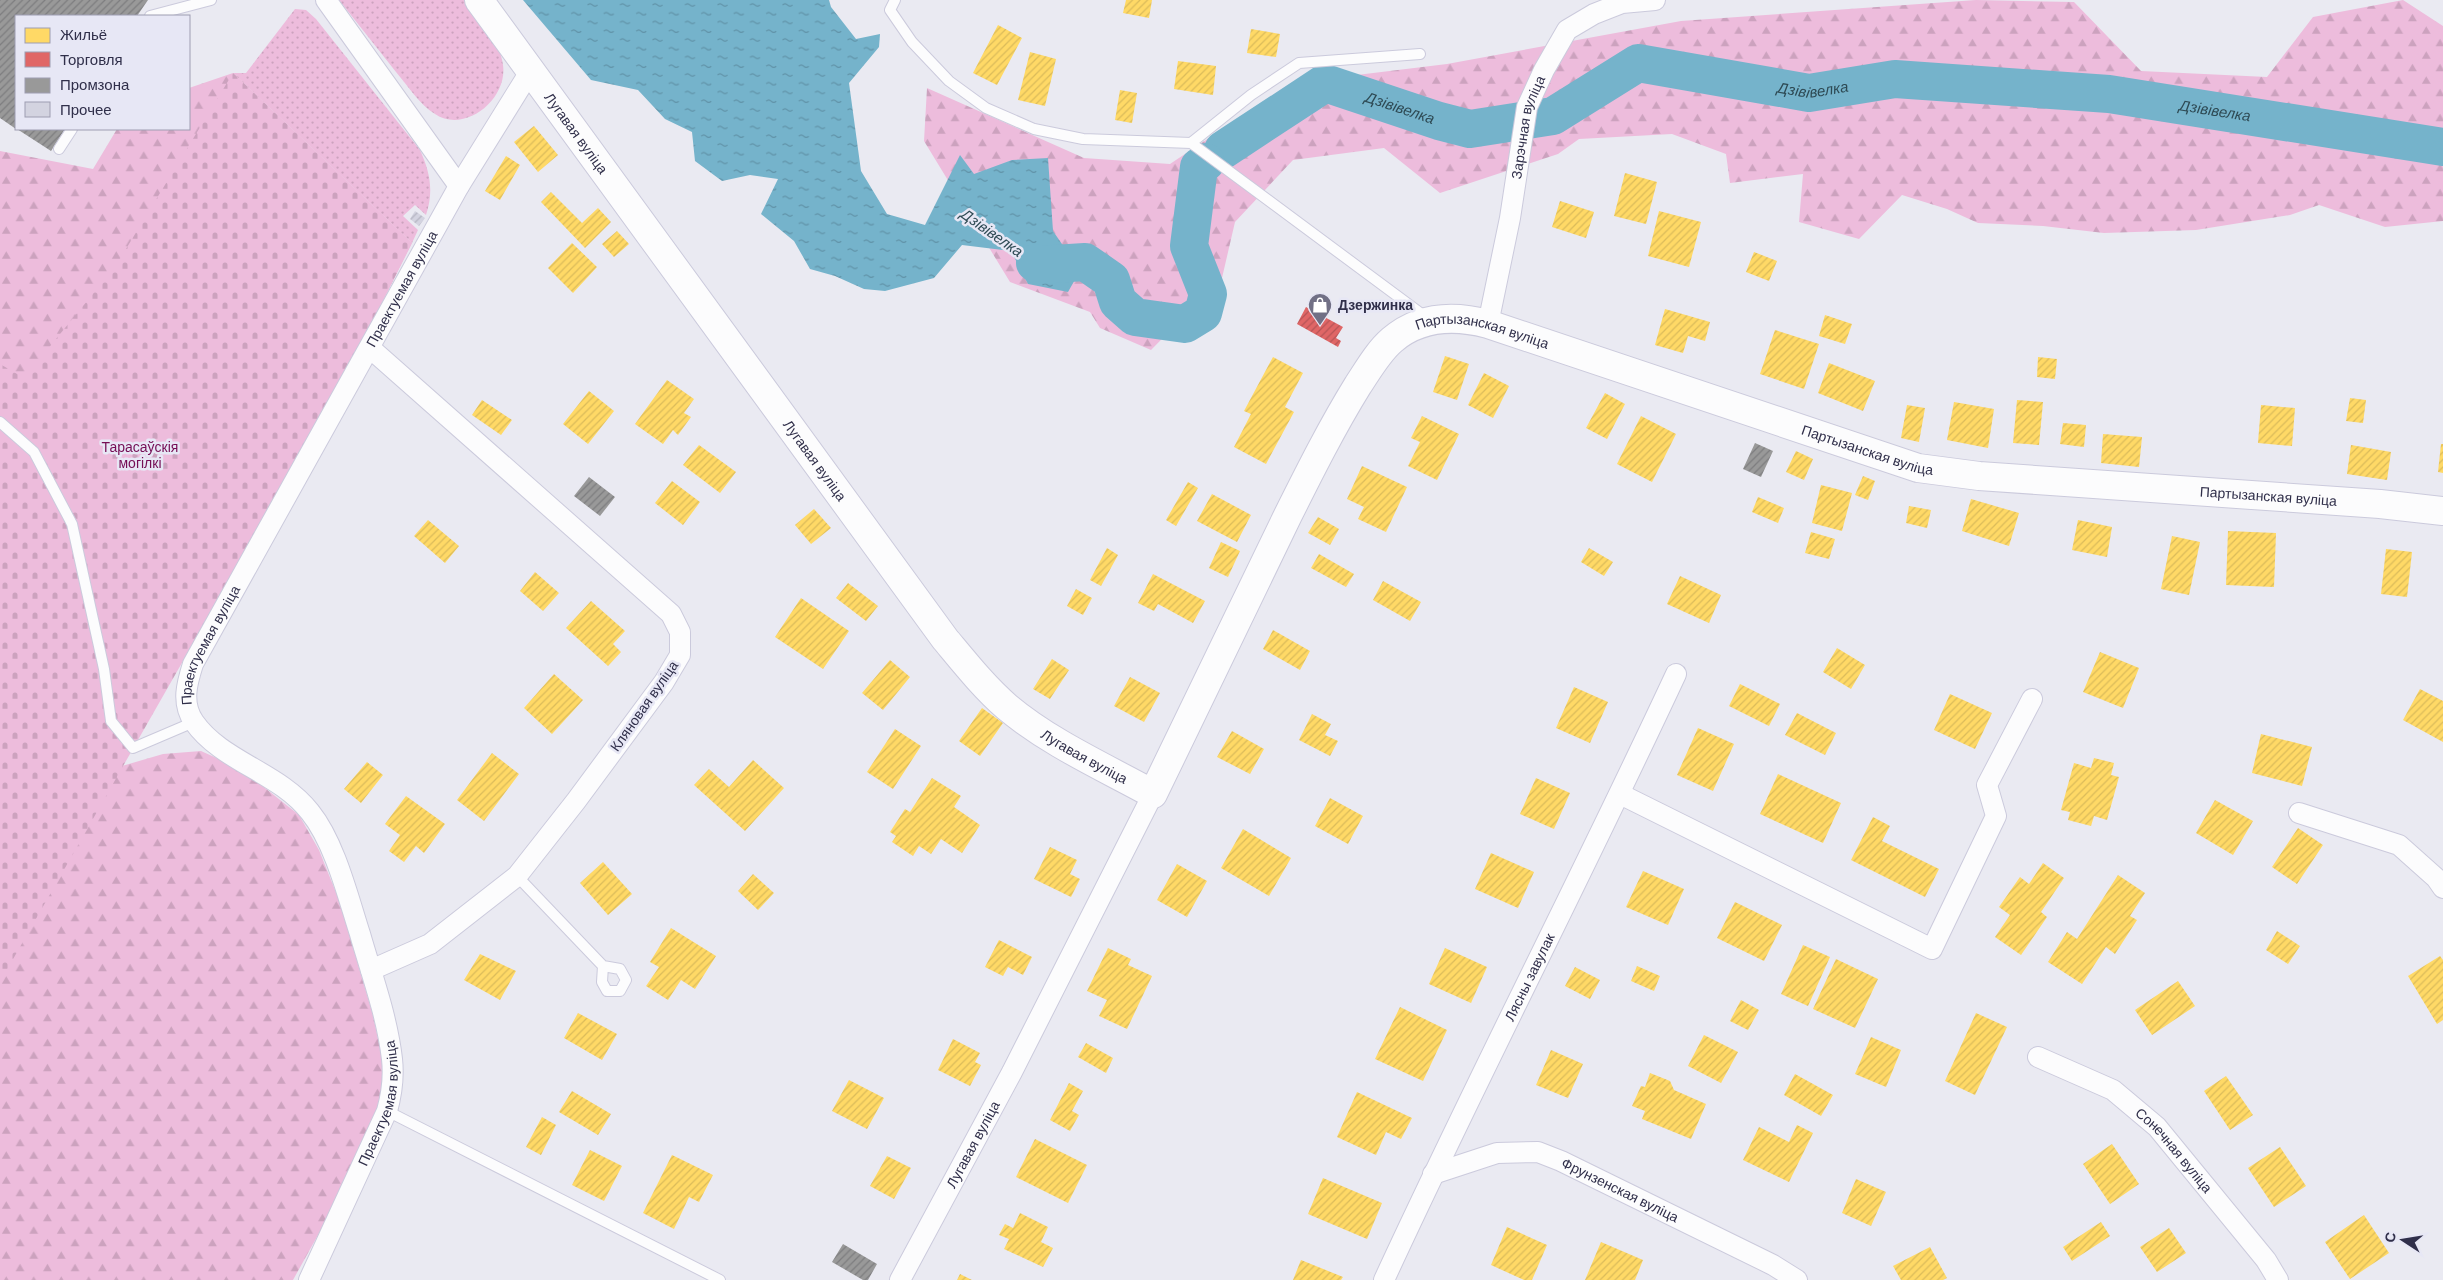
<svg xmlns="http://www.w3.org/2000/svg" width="2443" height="1280" font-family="'DM Sans',sans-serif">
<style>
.grass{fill:url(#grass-dots)}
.forest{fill:url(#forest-firs)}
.cemetery{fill:url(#cemetery-stones)}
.water{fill:url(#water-ripples)}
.homes{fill:url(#homes-hatch)}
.shops{fill:url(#shops-hatch)}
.industry{fill:url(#industry-hatch)}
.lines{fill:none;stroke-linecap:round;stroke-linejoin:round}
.river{stroke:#75b3cb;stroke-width:38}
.building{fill:url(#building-hatch)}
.lane-casing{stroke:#cbcadc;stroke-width:12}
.street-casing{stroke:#cbcadc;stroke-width:22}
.secondary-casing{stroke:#cbcadc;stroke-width:30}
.lane{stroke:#fcfcfd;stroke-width:10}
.street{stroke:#fcfcfd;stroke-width:20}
.secondary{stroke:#fcfcfd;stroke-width:28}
.labels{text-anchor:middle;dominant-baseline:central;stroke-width:5;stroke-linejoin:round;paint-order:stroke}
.street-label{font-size:14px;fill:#302f4a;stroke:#e7e7f5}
.poi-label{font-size:14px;font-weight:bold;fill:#302f4a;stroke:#e7e7f5;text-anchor:start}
.park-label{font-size:14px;fill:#750e55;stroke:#e7e7f5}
.water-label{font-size:15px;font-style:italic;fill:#2e4a54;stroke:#e7e7f5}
</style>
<defs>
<pattern id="grass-dots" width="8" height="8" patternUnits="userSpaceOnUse" patternTransform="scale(1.25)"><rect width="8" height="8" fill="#edbcdc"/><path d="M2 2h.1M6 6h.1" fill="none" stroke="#cca2be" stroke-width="1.8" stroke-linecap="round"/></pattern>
<pattern id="forest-firs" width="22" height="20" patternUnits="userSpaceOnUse" patternTransform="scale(1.25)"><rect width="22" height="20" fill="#edbcdc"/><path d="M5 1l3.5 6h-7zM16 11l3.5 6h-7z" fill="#cca2be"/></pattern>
<pattern id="cemetery-stones" width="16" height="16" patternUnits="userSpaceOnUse" patternTransform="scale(1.25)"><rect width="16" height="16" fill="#edbcdc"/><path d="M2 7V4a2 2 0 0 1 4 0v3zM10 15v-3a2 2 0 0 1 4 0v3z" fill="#cca2be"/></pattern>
<pattern id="water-ripples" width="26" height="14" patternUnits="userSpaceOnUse" patternTransform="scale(1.25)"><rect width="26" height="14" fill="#75b3cb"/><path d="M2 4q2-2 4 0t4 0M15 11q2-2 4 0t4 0" fill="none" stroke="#6092a7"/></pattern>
<pattern id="homes-hatch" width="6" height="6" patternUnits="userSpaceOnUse" patternTransform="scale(1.25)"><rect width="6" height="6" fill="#ffd966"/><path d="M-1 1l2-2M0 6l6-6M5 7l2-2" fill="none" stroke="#dbbb5a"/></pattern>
<pattern id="shops-hatch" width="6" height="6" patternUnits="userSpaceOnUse" patternTransform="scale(1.25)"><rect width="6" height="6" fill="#e06666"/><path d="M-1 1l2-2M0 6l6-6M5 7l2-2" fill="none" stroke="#b65456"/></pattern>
<pattern id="industry-hatch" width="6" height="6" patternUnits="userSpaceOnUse" patternTransform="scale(1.25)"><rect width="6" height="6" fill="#999"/><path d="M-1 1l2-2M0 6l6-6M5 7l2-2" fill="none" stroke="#7d7d7f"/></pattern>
<pattern id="building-hatch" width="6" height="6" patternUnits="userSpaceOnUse" patternTransform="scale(1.25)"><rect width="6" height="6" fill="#d3d3e0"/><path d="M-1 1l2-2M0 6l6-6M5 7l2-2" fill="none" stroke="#b5b5c2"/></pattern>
</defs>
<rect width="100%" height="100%" fill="#eaeaf2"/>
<path class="grass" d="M339,0H465C479,19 500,40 503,65C508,100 464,134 435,114C419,104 408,86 396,72C377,48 358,24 339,0Z
M295,9L306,10L316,19L420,150C430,172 434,191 426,215L415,205L403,216L418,230L412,243L233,73H246Z"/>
<path class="forest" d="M1976,0L2074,2L2141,71L2267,77L2313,17L2403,0L2443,26V221L2385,227L2319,205L2290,215L2196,230L2104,233L2043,226L1978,223L1947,209L1902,195L1859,239L1799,222L1803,174L1730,183L1726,154L1672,134L1579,139L1558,154L1440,193L1384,148L1293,160L1235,222L1222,278L1151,350L1100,328L1090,312L1010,282L924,141L927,88L1084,158L1170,164L1291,83L1447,64L1681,21Z
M233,73L412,243L342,382L122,766L163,754L201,751L241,769L299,815L319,850L339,900L373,1015L385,1072L387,1111L293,1280H0V151L93,169L117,129H189V88Z"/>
<path class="cemetery" d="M233,73L412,243L342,382L0,982V364L24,378L115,267Z"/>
<path class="water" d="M523,0H829L831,7L856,39L880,34L879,47L849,83L861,171L887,214L925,225L960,155L974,174L1012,160L1048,158L1053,231L1064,247L1085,262L1068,292L1028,284L1011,251L962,245L934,278L885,291L864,289L835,276L810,269L794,241L761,214L778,179L750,175L722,181L695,161L692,132L665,119L638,90L591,80Z"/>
<path class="homes" d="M1126,0H1152L1149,18L1123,13Z
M998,25L1022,38L997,85L973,73Z
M1251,29L1280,34L1276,57L1247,53Z
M1030,52L1056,59L1045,106L1018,100Z
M1178,61L1216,66L1213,95L1174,89Z
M1120,90L1137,93L1132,123L1115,120Z
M534,126L558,155L538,172L514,142Z
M506,156L520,165L500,200L485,191Z
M1625,173L1657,182L1646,224L1614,216Z
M551,192L582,223L598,208L611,222L585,248L541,202Z
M1560,201L1594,212L1586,238L1552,227Z
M1659,211L1701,222L1689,267L1648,256Z
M617,231L629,244L614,257L602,244Z
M572,243L597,267L573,293L548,268Z
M1754,252L1777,261L1769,281L1746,272Z
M1665,309L1710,322L1705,341L1688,336L1683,353L1655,345Z
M1825,315L1852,324L1845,344L1819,336Z
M1775,330L1819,344L1804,389L1760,374Z
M1445,356L1469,364L1457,400L1433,392Z
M1273,357L1303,373L1285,407L1294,412L1266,464L1234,447L1251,414L1244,411Z
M2038,357L2057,359L2055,379L2037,377Z
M1829,363L1875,381L1863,411L1818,393Z
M1484,373L1509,386L1493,418L1468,405Z
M667,380L694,399L684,413L691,417L678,435L673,430L663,444L635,424Z
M589,391L614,411L588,444L563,424Z
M1605,393L1625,404L1607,439L1586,428Z
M2350,398L2366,400L2363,423L2346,421Z
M482,400L512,420L501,435L472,415Z
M2017,400L2043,402L2039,445L2013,443Z
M1954,402L1994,409L1988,448L1947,440Z
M1907,405L1925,408L1919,442L1901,438Z
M2261,405L2295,408L2292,446L2258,443Z
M1422,416L1459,434L1437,480L1408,466L1420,442L1411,438Z
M1641,416L1676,434L1652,482L1617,464Z
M2063,423L2086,425L2084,447L2060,444Z
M2103,434L2142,437L2139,467L2101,463Z
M2441,444H2443V473L2438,472Z
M699,445L736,472L720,493L683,465Z
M2351,445L2391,452L2387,480L2347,474Z
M1796,451L1813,459L1804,480L1786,472Z
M1362,466L1407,487L1386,532L1358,519L1364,507L1347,499Z
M1863,476L1875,481L1868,500L1855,495Z
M672,481L700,502L683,525L655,503Z
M1188,482L1198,488L1176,526L1166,520Z
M1821,485L1852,493L1842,531L1812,523Z
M1212,494L1251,515L1237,542L1197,521Z
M1758,497L1784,508L1778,523L1752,512Z
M1971,499L2019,513L2009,546L1962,531Z
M1909,506L1931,510L1927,528L1906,523Z
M814,509L831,528L811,544L795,525Z
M1318,517L1339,529L1330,545L1308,533Z
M428,520L459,546L445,563L414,536Z
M2078,520L2112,527L2107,557L2072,550Z
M2228,531L2276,533L2274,587L2226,585Z
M1811,532L1835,539L1829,559L1805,553Z
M2172,536L2200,542L2189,595L2161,589Z
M1221,542L1240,551L1228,577L1209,568Z
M1107,548L1118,555L1101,586L1090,580Z
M1589,548L1613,562L1604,576L1581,562Z
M2386,549L2412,552L2407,597L2381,594Z
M1319,554L1354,574L1346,587L1311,568Z
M535,572L559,593L543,611L520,591Z
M1153,574L1205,601L1193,623L1158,604L1154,611L1138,603Z
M1680,576L1721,595L1709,623L1667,604Z
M1383,581L1421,602L1410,621L1373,600Z
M848,583L878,606L866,621L836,598Z
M1076,589L1092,598L1083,615L1067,606Z
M801,598L849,631L823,669L775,637Z
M591,601L625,631L613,644L621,652L608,666L566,628Z
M1273,630L1310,651L1300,670L1263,649Z
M1837,648L1865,665L1851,689L1823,672Z
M2100,652L2139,668L2123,708L2083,692Z
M1052,659L1069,670L1050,699L1033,689Z
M890,660L910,677L883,710L862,693Z
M554,674L583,700L552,734L524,708Z
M1130,677L1160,693L1144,722L1114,706Z
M1740,684L1780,704L1769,726L1729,706Z
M1574,687L1608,702L1590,743L1556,728Z
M2420,689L2443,701V742L2403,720Z
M1950,694L1992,713L1975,749L1934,730Z
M982,708L1003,723L980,756L959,741Z
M1797,713L1836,733L1825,755L1785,735Z
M1312,714L1331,724L1325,735L1338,741L1330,756L1299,740Z
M1698,728L1734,744L1713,791L1677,775Z
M895,729L921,746L893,789L867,772Z
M1232,731L1264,749L1250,774L1217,757Z
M2261,734L2312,747L2302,786L2252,773Z
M492,753L519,774L484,821L457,800Z
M2094,758L2114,763L2111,775L2119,777L2107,820L2094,816L2091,826L2068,820L2070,812L2061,810L2074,763L2091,768Z
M753,760L784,788L745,831L694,785L709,769L729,787Z
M367,762L383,775L361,803L344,789Z
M1778,774L1841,803L1823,843L1760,814Z
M932,778L961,796L954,807L980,825L962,853L941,839L931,854L919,846L913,856L892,842L896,836L890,832L905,809L910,812Z
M1536,778L1570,793L1554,829L1520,814Z
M406,796L445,824L424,853L416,846L404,862L389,851L400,835L385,824Z
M1330,798L1363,816L1348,844L1315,826Z
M2215,800L2253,821L2233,855L2196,833Z
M1873,817L1890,826L1882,841L1939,869L1925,897L1851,860Z
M2298,828L2323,845L2297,884L2272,867Z
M1243,829L1291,858L1269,896L1221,868Z
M1050,847L1077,860L1070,874L1080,879L1071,897L1034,879Z
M1491,853L1534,872L1518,908L1475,889Z
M603,862L632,894L608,915L580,883Z
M2043,863L2064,878L2041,912L2047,917L2021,955L1995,937L2010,915L1999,907L2020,877L2029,884Z
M1177,864L1207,881L1187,917L1157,900Z
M1643,871L1684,889L1668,925L1626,907Z
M753,874L774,893L758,910L738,891Z
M2118,875L2145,893L2130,916L2137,920L2115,954L2106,947L2082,984L2048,962L2067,932L2077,939Z
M1735,902L1782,925L1764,961L1717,938Z
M671,928L716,956L695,989L681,980L668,1000L646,986L659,967L650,962Z
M2277,931L2300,946L2288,964L2266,950Z
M999,940L1032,957L1023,975L1008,967L1003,976L985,967Z
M1803,945L1830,957L1808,1006L1781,994Z
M1108,948L1131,959L1128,965L1152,976L1127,1029L1099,1016L1107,1000L1087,991Z
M1445,948L1487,967L1471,1003L1429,984Z
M480,954L516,971L500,1000L464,980Z
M2440,956L2443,960V1020L2437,1024L2408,976Z
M1836,959L1878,979L1855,1028L1813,1009Z
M1637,966L1660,976L1654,991L1631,981Z
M1575,967L1600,980L1590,999L1565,986Z
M2178,981L2195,1006L2152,1035L2135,1010Z
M1741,1000L1759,1010L1748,1030L1730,1021Z
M1400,1007L1447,1030L1423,1081L1375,1059Z
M578,1013L617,1034L602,1060L564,1038Z
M1976,1013L2007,1027L1975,1095L1945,1081Z
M1704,1035L1738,1052L1721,1083L1688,1066Z
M1871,1037L1901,1050L1886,1087L1855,1074Z
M953,1039L980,1053L975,1062L981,1065L970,1086L938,1070Z
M1086,1043L1113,1058L1106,1073L1078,1057Z
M1551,1050L1583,1064L1568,1098L1536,1085Z
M1650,1073L1670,1081L1674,1090L1706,1104L1691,1139L1642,1119L1645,1111L1632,1106L1641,1086L1645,1087Z
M1795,1074L1833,1095L1821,1116L1784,1095Z
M2226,1076L2253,1115L2230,1130L2204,1091Z
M849,1080L884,1098L867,1129L832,1111Z
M1069,1083L1083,1091L1072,1111L1079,1115L1070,1131L1050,1120Z
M572,1091L611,1114L598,1135L559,1112Z
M1357,1092L1412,1118L1401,1139L1386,1132L1376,1155L1337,1137Z
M542,1117L556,1125L541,1155L526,1147Z
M1797,1125L1813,1133L1789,1182L1743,1160L1759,1127L1789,1142Z
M1035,1139L1087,1165L1068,1203L1016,1177Z
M2112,1144L2139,1184L2110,1204L2083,1164Z
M2280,1147L2306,1186L2274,1207L2248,1168Z
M590,1150L622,1166L604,1201L572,1185Z
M672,1155L713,1175L699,1202L689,1197L674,1229L643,1213Z
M887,1156L911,1168L894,1199L870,1186Z
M1323,1178L1382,1203L1367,1239L1308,1214Z
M1856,1179L1886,1192L1871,1226L1842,1213Z
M1020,1213L1048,1227L1041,1242L1053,1248L1043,1267L1004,1249L1009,1239L999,1235L1005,1224L1013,1228Z
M2364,1215L2389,1253L2350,1279L2325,1242Z
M2101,1222L2110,1236L2072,1261L2063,1247Z
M1507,1227L1547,1245L1532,1280H1524L1491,1265Z
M2169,1228L2186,1253L2157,1272L2140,1247Z
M1601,1242L1643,1260L1635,1280H1585Z
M1930,1247L1947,1278L1943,1280H1901L1893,1266Z
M1301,1260L1343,1277L1341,1280H1293Z
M960,1274L972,1280H957Z"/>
<path class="shops" d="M1306,307L1343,327L1336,338L1341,341L1338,347L1297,324Z"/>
<path class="industry" d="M0,0H148L137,16H16V129L0,118Z
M17,129H65L51,151Z
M1755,443L1773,451L1761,477L1743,469Z
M589,477L615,497L600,516L574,496Z
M843,1244L877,1264L868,1280H863L832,1262Z"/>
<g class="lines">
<g class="river">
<path id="s1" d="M1223,150L1325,83L1439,121L1470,129L1553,116L1638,63L1809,93L1895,79L2109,94L2443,147"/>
<path d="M1035,263L1038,265L1085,262L1111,280L1118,302L1135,317L1185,324L1203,313L1208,294L1189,246L1199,167L1206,162"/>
</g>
</g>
<path class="building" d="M415,211L425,218L419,226L410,219Z"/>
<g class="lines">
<g class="lane-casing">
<path id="lane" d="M895,0L890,10L912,42L949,81L986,108L1034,129L1083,139L1191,143L1427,318
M150,16L211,0
M1191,143L1251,95L1299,63L1420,54
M59,149L72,129
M0,422L34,452L72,524L104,669L111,721L133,748L194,722
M517,876L603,966L602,982L607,991H620L626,980L620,969L603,966
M387,1111L720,1280"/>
</g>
<g class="street-casing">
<g id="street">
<path d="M326,0L459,186"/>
<path id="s2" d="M1488,324L1510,218L1527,107L1544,70L1567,30L1594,14L1622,3L1655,0"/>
<path d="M370,348L671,614L680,632V655L664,682L576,801L517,876L430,944L371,970"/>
<path d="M1620,794L1932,949L1996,816L1987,785L2032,699"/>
<path d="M2299,813L2399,845L2436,878L2443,888"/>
<path id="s3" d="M2038,1057L2113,1090L2157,1127L2266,1260L2278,1280"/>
<path id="s4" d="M1433,1174L1497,1153L1538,1152L1561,1161L1773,1265L1797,1280"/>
<path id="s5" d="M309,1280L387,1111C392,1093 394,1077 392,1059C387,1016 372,976 360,934C348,897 335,843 310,812C279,772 222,762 194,722C181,703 187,683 193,664L459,186L531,70"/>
<path id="s6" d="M900,1280L1012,1072L1153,794"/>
<path id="s7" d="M1384,1280C1478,1076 1581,878 1676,674"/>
</g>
</g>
<g class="secondary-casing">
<g id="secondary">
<path id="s8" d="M479,0L945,639C965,663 984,687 1007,707C1050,743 1104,767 1153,794C1198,701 1243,608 1288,515C1310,471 1332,427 1358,385C1368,370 1378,352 1392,340C1420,316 1454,315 1488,324L1918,468L1979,476L2380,504L2443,511"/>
</g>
</g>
<use href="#lane" class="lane"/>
<use href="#street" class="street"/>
<use href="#secondary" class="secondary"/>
</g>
<defs>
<g id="shop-pin" transform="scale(1.25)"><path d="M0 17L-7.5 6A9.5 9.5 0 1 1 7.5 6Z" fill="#717085" stroke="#e7e7f5"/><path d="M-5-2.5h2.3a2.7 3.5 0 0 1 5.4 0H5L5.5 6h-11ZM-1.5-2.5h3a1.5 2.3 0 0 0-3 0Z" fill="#fff"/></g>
</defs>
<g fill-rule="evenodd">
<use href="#shop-pin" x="1320" y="305"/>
</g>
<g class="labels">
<g class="street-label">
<text stroke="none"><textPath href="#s2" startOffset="201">Зарэчная вуліца</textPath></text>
<text stroke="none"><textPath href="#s8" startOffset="165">Лугавая вуліца</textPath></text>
<text stroke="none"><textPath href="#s5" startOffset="1138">Праектуемая вуліца</textPath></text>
<text stroke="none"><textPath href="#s8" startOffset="1664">Партызанская вуліца</textPath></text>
<text stroke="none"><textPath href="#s8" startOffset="2069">Партызанская вуліца</textPath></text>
<text stroke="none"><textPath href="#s8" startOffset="570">Лугавая вуліца</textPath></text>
<text stroke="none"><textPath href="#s8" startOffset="2474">Партызанская вуліца</textPath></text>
<text stroke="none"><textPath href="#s5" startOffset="732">Праектуемая вуліца</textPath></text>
<text transform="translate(644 706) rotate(-55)">Кляновая вуліца</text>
<text stroke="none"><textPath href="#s8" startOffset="975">Лугавая вуліца</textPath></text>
<text stroke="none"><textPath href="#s7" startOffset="336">Лясны завулак</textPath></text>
<text stroke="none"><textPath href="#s5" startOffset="192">Праектуемая вуліца</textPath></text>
<text stroke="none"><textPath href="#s6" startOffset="154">Лугавая вуліца</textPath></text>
<text stroke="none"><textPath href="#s3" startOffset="168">Сонечная вуліца</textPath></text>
<text stroke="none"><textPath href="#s4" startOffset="199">Фрунзенская вуліца</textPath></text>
</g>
<g class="poi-label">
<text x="1338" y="305">Дзержинка</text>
</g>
<g class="park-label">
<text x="140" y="447">Тарасаўскія<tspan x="140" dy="16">могілкі</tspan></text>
</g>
<g class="water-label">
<text stroke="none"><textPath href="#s1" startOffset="636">Дзівівелка</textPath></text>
<text stroke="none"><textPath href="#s1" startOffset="201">Дзівівелка</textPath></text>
<text stroke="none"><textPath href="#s1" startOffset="1041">Дзівівелка</textPath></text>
<text transform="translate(992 233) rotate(35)">Дзівівелка</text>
</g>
</g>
<rect x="15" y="15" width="175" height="115" fill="#e7e7f5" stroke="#9e9db1"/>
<rect x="25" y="28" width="25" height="15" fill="#ffd966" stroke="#9e9db1"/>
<text x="60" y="40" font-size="15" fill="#302f4a">Жильё</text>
<rect x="25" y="52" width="25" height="15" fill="#e06666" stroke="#9e9db1"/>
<text x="60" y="65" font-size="15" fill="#302f4a">Торговля</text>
<rect x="25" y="78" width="25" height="15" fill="#999999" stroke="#9e9db1"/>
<text x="60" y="90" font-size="15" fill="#302f4a">Промзона</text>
<rect x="25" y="102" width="25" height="15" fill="#d3d3e0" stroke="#9e9db1"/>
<text x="60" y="115" font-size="15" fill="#302f4a">Прочее</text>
<g transform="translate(2403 1240) rotate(282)" stroke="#e7e7f5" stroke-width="4" paint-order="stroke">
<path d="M0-4L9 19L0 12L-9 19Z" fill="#302f4a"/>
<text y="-8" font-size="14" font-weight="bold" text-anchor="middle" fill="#302f4a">С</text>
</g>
</svg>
